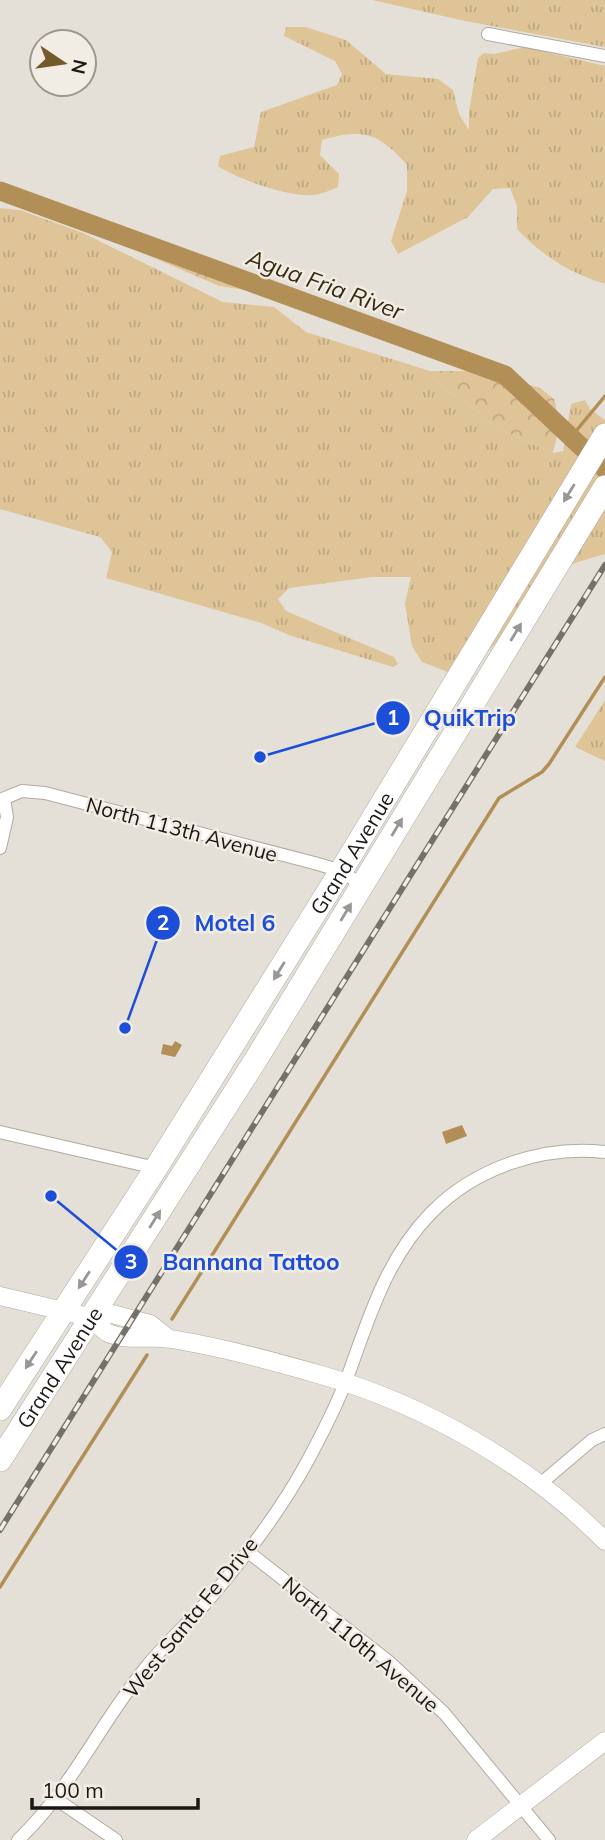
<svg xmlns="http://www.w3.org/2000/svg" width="605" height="1840" font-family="Mulish,sans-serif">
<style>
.grass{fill:url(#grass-tufts)}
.forest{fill:url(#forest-crowns)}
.water{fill:#b18f56}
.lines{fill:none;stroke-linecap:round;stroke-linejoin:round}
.stream{stroke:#b18f56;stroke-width:3.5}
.river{stroke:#b18f56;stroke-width:19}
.street-casing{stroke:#b0aaa2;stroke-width:14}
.secondary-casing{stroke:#b0aaa2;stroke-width:19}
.highway-casing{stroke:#b0aaa2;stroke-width:24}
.street{stroke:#fff;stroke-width:12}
.secondary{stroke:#fff;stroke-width:18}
.highway{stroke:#fff;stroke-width:23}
.rail-casing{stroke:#74716b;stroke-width:6}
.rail{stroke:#f2ede4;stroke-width:3.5;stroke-dasharray:10;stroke-linecap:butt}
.oneway{fill:#989796}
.labels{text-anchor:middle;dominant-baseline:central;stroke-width:5;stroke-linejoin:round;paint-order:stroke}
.street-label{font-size:21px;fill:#1a1815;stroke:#f2ede4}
.water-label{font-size:23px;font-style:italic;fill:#37280e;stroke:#f2ede4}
.leader{fill:none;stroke:#1d4ed8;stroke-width:2.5}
.callout-dot{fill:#1d4ed8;stroke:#f2ede4;stroke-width:2.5}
.mark-label{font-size:21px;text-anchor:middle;font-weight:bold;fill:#fff}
.callout-label{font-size:23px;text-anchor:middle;font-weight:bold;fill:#1d4ed8;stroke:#f2ede4;stroke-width:5;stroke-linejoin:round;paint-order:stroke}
</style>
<defs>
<pattern id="grass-tufts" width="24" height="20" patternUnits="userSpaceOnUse" patternTransform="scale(1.75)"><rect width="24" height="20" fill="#dfc497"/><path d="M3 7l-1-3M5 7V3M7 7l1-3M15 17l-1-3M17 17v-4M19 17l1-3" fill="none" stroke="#bfa881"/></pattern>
<pattern id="forest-crowns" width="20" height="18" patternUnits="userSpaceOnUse" patternTransform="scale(1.75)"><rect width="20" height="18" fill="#dfc497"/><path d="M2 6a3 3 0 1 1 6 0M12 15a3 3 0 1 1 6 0" fill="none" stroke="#bfa881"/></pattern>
</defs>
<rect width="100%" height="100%" fill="#e5e0d7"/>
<path class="grass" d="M372,0H605V47L465,21Z
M286,27H306L346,40L386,74L438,79L453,90L459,114L469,130V112L478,58L484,53L494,54L525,47L605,66V284C570,273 542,256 517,229V206L510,188L493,189L468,217L398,254L391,241L407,191V165C379,133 363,128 322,140L320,155L339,174L338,187C331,190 320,195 312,195C290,197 236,179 218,166L220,156L254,147L261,112L337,85L342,74L335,61L284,36Z
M0,208L20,210L83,233L223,302L274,307L306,332L430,371L443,389L470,405L495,427L553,453L563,451L571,404L585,400L590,409L605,420V554L541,573L495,644L461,677L422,662L412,646L405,604L411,577H372L289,588L278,599L286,611L394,657L398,664L393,667L289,635L261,623L106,578L112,552L100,537L0,509Z
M605,700V761L575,747Z"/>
<path class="forest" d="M94,232H117L218,273L276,287L422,335L473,361L441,356L389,335L310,312L272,294L219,286Z
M430,371H480L540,388L554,399L560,423L553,453L495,427L470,405L443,389Z"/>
<path class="water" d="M175,1041L182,1045L175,1057L161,1054L163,1044L172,1046Z
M462,1125L467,1136L446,1144L442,1132Z"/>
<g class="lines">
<path class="stream" d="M571,437L605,396
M172,1319L499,798L542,772L549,764L605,677
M0,1587L147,1355"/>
<path class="river" d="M0,191L505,375L605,469"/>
<g class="street-casing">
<path id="street" d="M488,34L605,56
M0,800L22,791L45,793L318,864L341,871L362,885
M0,848L7,817L4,799
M0,1132L156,1168
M539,1485L592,1440L605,1434
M247,1551L388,1661L444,1713L549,1840
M56,1799L116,1840
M18,1840C71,1790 101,1721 147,1666C165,1644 186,1625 205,1604C242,1561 280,1512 307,1462C321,1436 335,1409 346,1381C368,1321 385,1260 431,1213C475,1168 542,1145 605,1152"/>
</g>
<g class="secondary-casing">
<path id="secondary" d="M0,1296L93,1318L112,1314L150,1324L168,1338
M93,1318C97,1323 102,1330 108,1333C129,1342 149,1335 171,1339C221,1347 273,1361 321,1375C424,1404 530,1465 605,1541
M476,1840L605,1741"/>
</g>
<g class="highway-casing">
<g id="highway">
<path id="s1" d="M0,1409L156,1168L341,871L605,435"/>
<path id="s2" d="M0,1460L255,1061L605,487"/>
</g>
</g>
<use href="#street" class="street"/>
<use href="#secondary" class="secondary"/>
<use href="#highway" class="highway"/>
<g class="rail-casing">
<path id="rail" d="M0,1530L605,565"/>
</g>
<use href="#rail" class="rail"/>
</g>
<defs><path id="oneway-solid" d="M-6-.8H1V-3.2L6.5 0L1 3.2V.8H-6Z" transform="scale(1.75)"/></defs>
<g class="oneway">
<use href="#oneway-solid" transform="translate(569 493) rotate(122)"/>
<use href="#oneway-solid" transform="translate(516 632) rotate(-59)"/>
<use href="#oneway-solid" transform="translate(397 827) rotate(-59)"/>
<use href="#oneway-solid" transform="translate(346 912) rotate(-59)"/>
<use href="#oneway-solid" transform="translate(279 971) rotate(122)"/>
<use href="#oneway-solid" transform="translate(155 1219) rotate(-58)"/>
<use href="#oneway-solid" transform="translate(84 1280) rotate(123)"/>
<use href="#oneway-solid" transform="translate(31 1360) rotate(123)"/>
</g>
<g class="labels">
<g class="street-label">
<text transform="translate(182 829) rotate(15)">North 113th Avenue</text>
<text stroke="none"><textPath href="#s1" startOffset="658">Grand Avenue</textPath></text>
<text stroke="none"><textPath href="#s2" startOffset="110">Grand Avenue</textPath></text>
<text transform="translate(190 1617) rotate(-51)">West Santa Fe Drive</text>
<text transform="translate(361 1644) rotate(40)">North 110th Avenue</text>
</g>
<g class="water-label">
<text transform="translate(325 284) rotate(20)">Agua Fria River</text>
</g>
</g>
<path class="leader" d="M260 757L393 718M125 1028L163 923M51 1196L131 1262"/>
<g class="callout-dot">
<circle cx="260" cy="757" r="7"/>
<circle cx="125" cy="1028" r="7"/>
<circle cx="51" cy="1196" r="7"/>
<circle cx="393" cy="718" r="18"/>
<circle cx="163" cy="923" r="18"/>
<circle cx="131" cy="1262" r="18"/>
</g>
<g class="mark-label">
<text x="393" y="725">1</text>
<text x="163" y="930">2</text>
<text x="131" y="1269">3</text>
</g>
<g class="callout-label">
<text x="470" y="726">QuikTrip</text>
<text x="235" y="931">Motel 6</text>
<text x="251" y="1270">Bannana Tattoo</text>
</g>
<g transform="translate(63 63) rotate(103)"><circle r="33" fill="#f2ede4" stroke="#9c9891" stroke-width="2"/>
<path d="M0-5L12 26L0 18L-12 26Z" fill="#74592b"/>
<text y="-10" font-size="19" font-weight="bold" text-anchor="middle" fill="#1a1815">N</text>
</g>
<path d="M32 1798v10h166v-10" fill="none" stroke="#1a1815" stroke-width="3.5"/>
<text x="42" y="1798" font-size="21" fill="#1a1815" stroke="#f2ede4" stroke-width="5" paint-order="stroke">100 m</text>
</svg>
